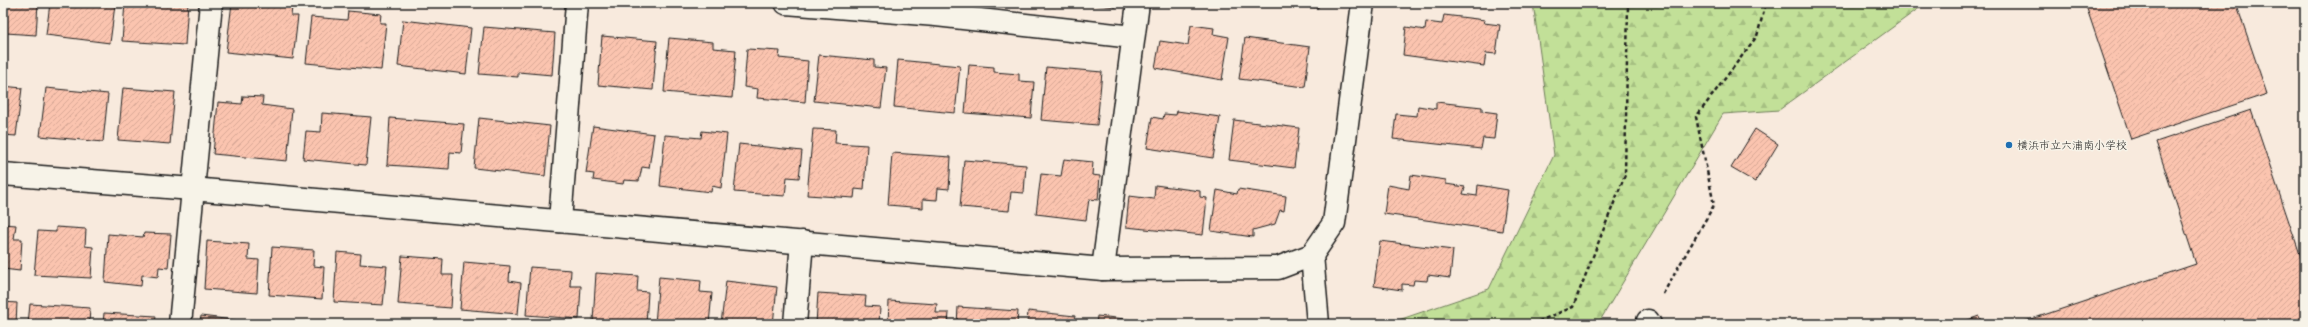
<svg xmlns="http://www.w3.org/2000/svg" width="2308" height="327" font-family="'Patrick Hand','Klee One',sans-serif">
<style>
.forest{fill:url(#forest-firs);stroke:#6f7e5a}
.building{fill:url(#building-hatch);stroke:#1c1c1c}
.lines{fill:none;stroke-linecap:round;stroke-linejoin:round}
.street-casing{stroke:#1c1c1c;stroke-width:25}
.secondary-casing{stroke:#1c1c1c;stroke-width:25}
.path{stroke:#1c1c1c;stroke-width:2.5;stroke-dasharray:4 3;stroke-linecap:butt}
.street{stroke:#f7f3e8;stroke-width:22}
.secondary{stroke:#f7f3e8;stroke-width:22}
.poi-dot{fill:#1f6fb2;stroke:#f7f3e8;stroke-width:1.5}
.labels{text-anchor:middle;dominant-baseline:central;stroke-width:3;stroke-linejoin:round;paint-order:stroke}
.poi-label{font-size:11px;fill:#1c1c1c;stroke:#f7f3e8;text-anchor:start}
</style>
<defs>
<pattern id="forest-firs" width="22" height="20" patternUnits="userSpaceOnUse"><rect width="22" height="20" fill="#c2e098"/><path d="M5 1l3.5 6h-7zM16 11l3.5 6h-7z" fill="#a6c082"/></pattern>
<pattern id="building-hatch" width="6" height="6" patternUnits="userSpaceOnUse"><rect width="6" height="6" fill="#fbc4af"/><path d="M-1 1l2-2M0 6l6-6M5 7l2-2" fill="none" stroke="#d7a896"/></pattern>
</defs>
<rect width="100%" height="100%" fill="#f8eadd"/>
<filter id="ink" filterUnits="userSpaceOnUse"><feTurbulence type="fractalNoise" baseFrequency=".025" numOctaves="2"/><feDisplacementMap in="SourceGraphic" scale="8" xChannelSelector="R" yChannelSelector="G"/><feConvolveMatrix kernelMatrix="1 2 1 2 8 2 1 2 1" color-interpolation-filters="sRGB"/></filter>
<g filter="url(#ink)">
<path class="forest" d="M1533,3H1926L1779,110L1723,114L1598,324H1387L1489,289L1554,155Z"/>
<path class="building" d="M3,3H38L36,35L6,33L7,28L3,27Z
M50,3L115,5L110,43L46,35Z
M125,3H188L185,45L122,41Z
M232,3L292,7L291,16H298L293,59L226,52Z
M1082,3H1116V7Z
M1281,3H1318V8Z
M2085,3H2236L2267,94L2131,139Z
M348,11L381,14L380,23H386L381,70L306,63L311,17L347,20Z
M1444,15L1485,20L1484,23L1500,25L1496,54L1486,53L1484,66L1403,55L1406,27L1425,30L1426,22L1442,24Z
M403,20L471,28L466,74L398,66Z
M1191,25L1214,28L1213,34L1229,37L1222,80L1155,68L1160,41L1188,45Z
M484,27L555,33L552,75L518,72V77L479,74Z
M602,36L657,41L653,90L598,85Z
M669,38L713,42V48L736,50L732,98L664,92Z
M1245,38L1310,47L1305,87L1239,79Z
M747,49L780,51L779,58L808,61L805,102L757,98L758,89L744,87Z
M819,55L874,60V67L886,68L881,108L814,101Z
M898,60L960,66L955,113L894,107Z
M969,65L994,67V72L1019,74V81L1034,82L1031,118L965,113Z
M1046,67L1102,72L1097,125L1041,120Z
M3,86L22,88L16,136L3,135Z
M46,88L108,94L103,142L40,136Z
M123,88L175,92L170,144L118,140Z
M243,96L263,97L262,105L292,109L287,161L213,154L218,102L242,104Z
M1436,102L1482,107V111L1497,113L1494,139L1483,138L1481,149L1393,139L1396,114L1417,116L1418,106L1436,109Z
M2251,110L2305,269V324H2017L2196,264L2156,142Z
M1177,111L1220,117L1213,158L1147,148L1152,117L1163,119L1164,114L1176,115Z
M322,113L371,117L366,165L303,159L306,131L321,132Z
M390,118L464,124L461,153L450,152L449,169L387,165Z
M479,118L550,126L545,176L474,168Z
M1234,120L1299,128L1294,168L1229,160Z
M593,126L654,134L649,168L642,167L639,181L624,180L623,184L593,180L594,174L586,173Z
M813,129L836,130L835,143L867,145L864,190L855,189L854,198L807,195Z
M1755,129L1778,144L1755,182L1731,168Z
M702,131L727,134L721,188L712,186L711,192L660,186L665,135L701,138Z
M739,144L802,151L799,178L787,177L785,196L734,192Z
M892,153L951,157L949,189L938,188L937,200L923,199V208L888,205Z
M1064,159L1093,162L1092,175L1100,176L1098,200L1089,199L1086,220L1036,214L1041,174L1061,176Z
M964,160L1026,165L1024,193L1011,192L1009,211L960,207Z
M1411,175L1446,180V184L1465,187L1463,194L1477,196L1478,185L1508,190L1502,231L1384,214L1388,185L1409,189Z
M1155,185L1200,191V197L1207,198L1203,235L1126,227L1129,196L1154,199Z
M1238,189L1286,196L1284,211L1280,210L1275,224L1253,230V237L1211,231L1217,190L1237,194Z
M3,224L16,225L14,239H22L20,271L3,269Z
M56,227L86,229L85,246L93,247L91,278L34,275L38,231L56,232Z
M144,233L171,234L168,268L159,267L158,277L142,275L141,286L105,282L108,234L143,237Z
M207,241L249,244L248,259L259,260L257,293L204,289Z
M1380,241L1453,250L1450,278L1428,275L1427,281L1414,280L1413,285L1402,284V290L1374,286Z
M272,247L314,250L313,266L324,267L322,299L269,295Z
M337,252L361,254L360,264L387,266L383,305L334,302Z
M402,256L443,259L442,275H453L451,308L398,304Z
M464,262L510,266L509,281L521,283L518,314L460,309Z
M530,267L571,270L570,286H581L579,319L526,315Z
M596,273L638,276L637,291L648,292L646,324L593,321Z
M659,277L701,281L700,292L712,293L709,324H655Z
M726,281L777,287L773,324H721Z
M818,293L866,296L865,306L880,307L879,324H816Z
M889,301L937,304L936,313H949L948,324H888Z
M3,302L17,303L16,324H3Z
M30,304L90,308L89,324H28Z
M958,307L1018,311L1017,324H957Z
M1028,311L1075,316L1074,321L1086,324H1027Z
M104,313L156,316L155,324H103Z
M201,316L256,323V324H200Z
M1097,316L1144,321V324H1096Z
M1979,316L1982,324H1957Z"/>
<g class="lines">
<g class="street-casing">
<path id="street" d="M786,3L936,15L1133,37
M560,221L577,3
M1312,255L1318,324
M1103,269L1138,3
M1648,321L1650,324
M180,324L211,3
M795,324L802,242"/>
</g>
<g class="secondary-casing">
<path id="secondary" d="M3,174L192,189L1103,269L1278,268L1312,255L1334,223L1363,3"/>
</g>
<path class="path" d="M1663,294L1714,205L1696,117L1757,36L1766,3
M1532,324L1573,307L1625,175L1628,3"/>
<use href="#street" class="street"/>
<use href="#secondary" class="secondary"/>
</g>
</g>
<circle class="poi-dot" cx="2009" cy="145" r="4"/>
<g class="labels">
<g class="poi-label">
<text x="2017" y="145">横浜市立六浦南小学校</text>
</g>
</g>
<rect width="2308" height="327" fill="none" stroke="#f7f3e8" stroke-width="16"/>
<rect x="8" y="8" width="2292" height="311" fill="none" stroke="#1c1c1c" stroke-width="1.5" filter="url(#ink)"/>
</svg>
